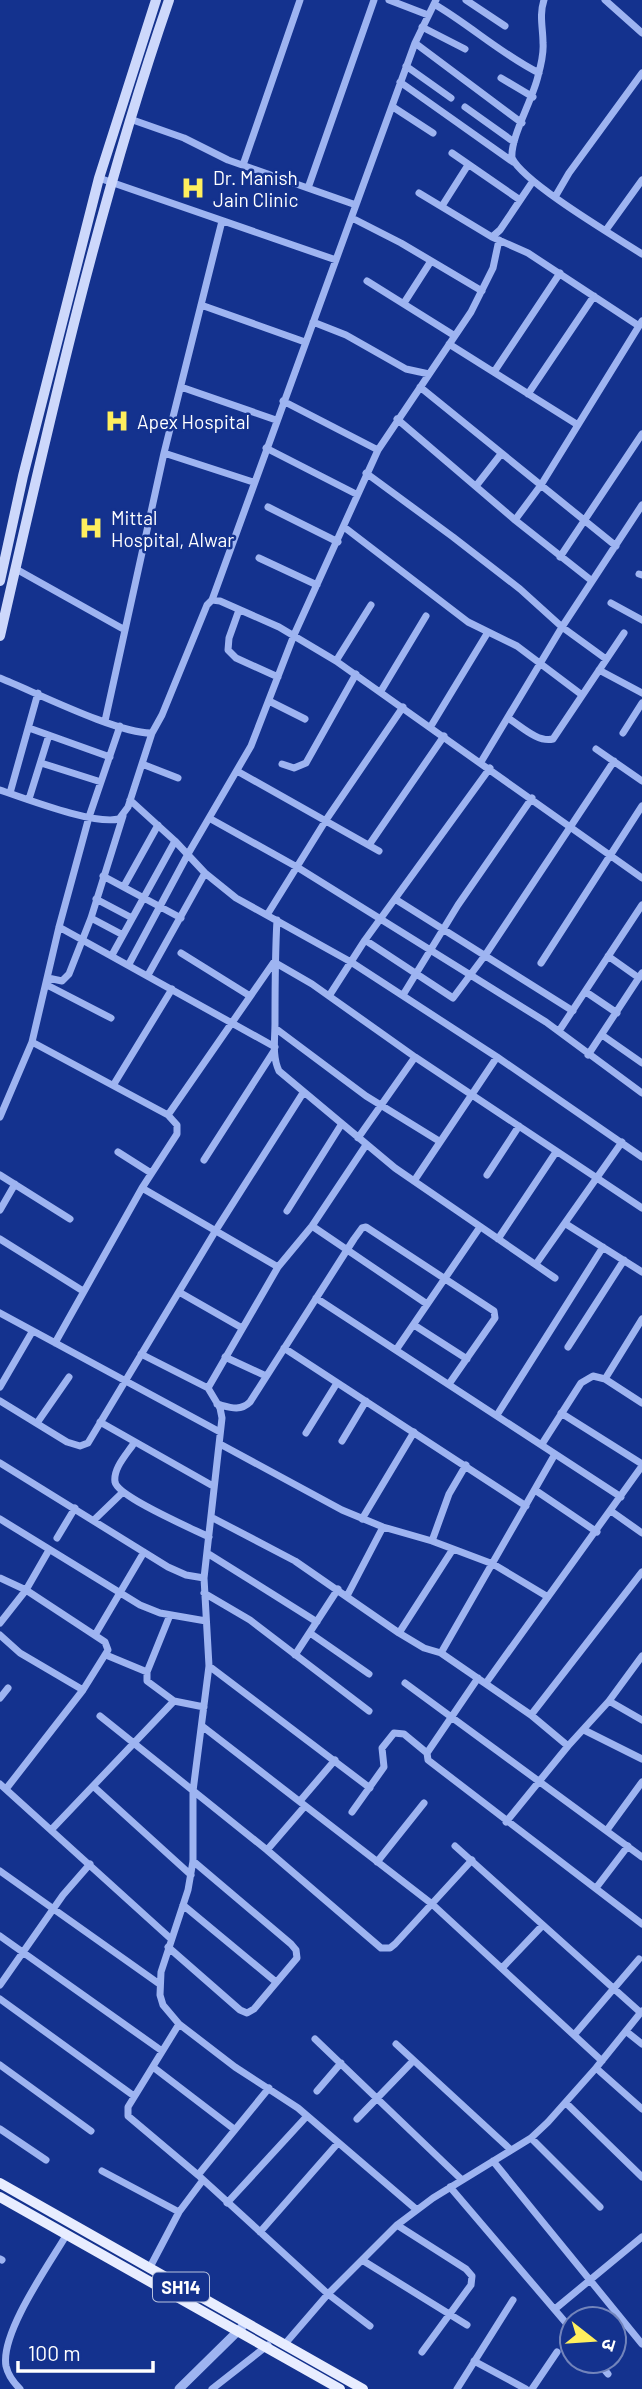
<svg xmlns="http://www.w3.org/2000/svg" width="642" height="2389" font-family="Barlow,'Noto Sans Devanagari',sans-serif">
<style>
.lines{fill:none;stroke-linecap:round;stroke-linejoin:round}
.minor{stroke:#9eb4f1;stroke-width:7}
.tertiary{stroke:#9eb4f1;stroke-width:9}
.secondary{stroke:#cdd8fb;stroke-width:10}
.primary{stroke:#e8edff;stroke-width:10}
.labels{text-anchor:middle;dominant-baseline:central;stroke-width:5;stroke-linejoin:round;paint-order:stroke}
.shield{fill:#14328e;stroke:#b8c2dd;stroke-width:2}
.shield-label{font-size:18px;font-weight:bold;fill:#fff}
.poi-label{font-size:19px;fill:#fff;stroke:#14328e;text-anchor:start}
</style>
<rect width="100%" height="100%" fill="#14328e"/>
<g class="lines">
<path class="minor" d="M389,0L428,15
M466,0L505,26
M544,0C539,15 543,28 543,43C544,54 541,65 538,76C533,99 510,138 512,158C524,183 614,236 642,254
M605,0L642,33
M434,4C470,25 501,54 539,73
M422,27L465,49
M415,43L522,123
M406,66L451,98
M501,78L533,97
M400,82L513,162
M393,107L433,133
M465,107L514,142
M130,119L184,138L228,160L356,205
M452,153L520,200
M243,165L300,0
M99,178L336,260
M308,188L374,0
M419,193L492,237L500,230L533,181
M555,197L569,173L642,73
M442,206L468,165
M352,218L401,243L482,291
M606,230L642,180
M492,237L528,253L639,326
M367,281L455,336
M404,303L431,261
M201,305L305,342
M313,322L346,335L406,369L429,374
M449,344L578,425
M494,372L560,273
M181,387L276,420
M420,387L616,546
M528,394L594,296
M283,401L378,450
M397,419L515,520L592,581
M266,448L356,494
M164,453L253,482
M366,473L453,537L520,589L562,627L606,659
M476,486L501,454
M268,507L338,542
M515,520L541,485L642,321
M344,527L468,622L517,646L582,695
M560,557L642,434
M259,558L317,585
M16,569L125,630
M639,574L642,575
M212,600L415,43L436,0
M611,603L642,620
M239,610L229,638L228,650L236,658L278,677
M336,661L371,605
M599,670L642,693
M0,678C35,692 118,734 152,733L162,715L207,605L212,600L220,601L279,627L336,661L642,878
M381,691L426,616
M269,701L305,719
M508,718C521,726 538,743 553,739L624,633
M105,721L164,453L222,221
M431,726L488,632
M29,728L110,757
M623,733L642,703
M596,749L642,781
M481,762L562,627L642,505
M41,763L101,782
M142,764L178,778
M282,764L294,768L306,763L356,674
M237,771L379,851
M0,790C27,799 94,825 119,819L128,807L152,733
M10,793L38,693
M29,799L49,735
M130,800L175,841L205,873L236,898L351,962L497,1057L642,1157
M209,818L297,867L546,1022L642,1093
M369,845L444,736
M103,876L181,918
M124,886L158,825
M96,899L132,918
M395,899L573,1011
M267,915L326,820L403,707
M91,918L123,935
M277,920C275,955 275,989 275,1023C275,1039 272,1056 279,1071L395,1168L555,1278
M59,927L275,1047
M365,940L453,998L486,954L614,761
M181,953L250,996
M112,955L175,841
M608,956L639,978
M541,963L642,806
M129,964L188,854L251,746L294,635L378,450L471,312L493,268L499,240
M148,975L205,873
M48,978L62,981L69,974L91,918L123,816
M47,985L111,1018
M586,992L617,1013
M403,995L458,905L532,798
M329,996L365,940L490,768
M275,1028L366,1096L439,1141
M559,1031L642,905
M602,1035L642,1063
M32,1042L168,1115L177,1125V1134L142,1188L55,1343
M588,1055L642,973
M114,1084L172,989
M168,1115L274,962L312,984L415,1057L642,1208
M0,1117L32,1042L59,927L89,817L120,726
M358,1138L415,1057
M366,1145L312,1226L278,1267L208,1388L220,1408L222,1418L204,1578L209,1666L193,1791V1861L188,1890L161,1972L160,1995L163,2005L179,2024L235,2067L298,2108L417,2210
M118,1152L151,1173
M204,1160L274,1051
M0,1175L70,1219
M487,1175L519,1126
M414,1181L497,1057
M142,1188L278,1267
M0,1210L15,1184
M287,1211L341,1125
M566,1224L642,1272
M312,1226L427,1304
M0,1239L83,1291
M498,1239L556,1152
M536,1264L622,1142
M179,1292L242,1328
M316,1298L621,1497
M0,1313L220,1432
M642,1319L605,1379L642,1403
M414,1325L467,1359
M568,1347L624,1260
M284,1348L526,1506
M396,1350L480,1227
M141,1354L208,1388
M225,1357L266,1376
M0,1387L32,1332
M0,1401L67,1442L80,1446L88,1443L216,1230L303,1093
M217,1404C229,1407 240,1412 250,1402L354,1239L362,1228L366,1227L494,1311L495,1318L449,1384
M561,1413L642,1464
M497,1415L603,1247
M100,1422L213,1486
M37,1423L69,1377
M306,1433L337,1383
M342,1441L366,1401
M134,1443C127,1454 113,1468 115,1482C118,1497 193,1529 209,1537
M220,1444L342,1510L383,1527L432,1541L493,1564L548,1597
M542,1444L581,1383L593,1376L605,1379
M0,1463L168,1567L186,1575L204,1578
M535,1490L597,1532
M611,1511L642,1533
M211,1517L295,1561L399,1633L424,1648L441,1653L531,1715L568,1746
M0,1519L140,1605L160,1613L206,1621
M362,1519L414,1432
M94,1520L123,1492
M57,1538L75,1508
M432,1541L449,1494L466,1465
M207,1553L317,1622
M0,1578L26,1590L105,1642L108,1650L83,1690L6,1789
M204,1593L250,1620L369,1711
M347,1596L383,1527
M170,1615L147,1672V1681L174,1701L204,1707
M0,1623L26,1590L49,1550
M310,1633L369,1674
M399,1633L453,1549
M0,1635L20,1653L83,1690
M95,1635L144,1552
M441,1653L555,1454
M106,1655L147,1672
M295,1655L338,1589
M209,1666L370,1788
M478,1678L427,1753L428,1760L642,1924
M405,1683L642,1857
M486,1683L642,1466
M0,1698L8,1688
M609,1701L642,1720
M531,1715L642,1572
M100,1716L267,1850L381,1948H390L395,1944L472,1860
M202,1726L432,1904L602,2061
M584,1730L642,1759
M0,1784L170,1938
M93,1786L191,1875
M300,1801L335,1760
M352,1812L384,1767L382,1748L394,1733L404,1734L427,1753
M506,1822L568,1746L609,1701L642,1656
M52,1829L174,1701
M607,1830L642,1782
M455,1846L641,2013
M267,1850L305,1806
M377,1862L424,1803
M0,1871L158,1983
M596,1888L628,1846
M183,1905L276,1982
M0,1936L162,2051
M168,1947L240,2010L247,2013L254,2009L297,1958L296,1950L291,1944L193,1861
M503,1967L542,1926
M0,1985L63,1895L90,1864
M0,1999L134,2096
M179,2024L128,2107V2116L198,2175L328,2294L370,2326
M627,2032L642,2044
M574,2035L639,1959
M315,2039L462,2180
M396,2044L511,2150
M0,2065L91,2131
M153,2067L234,2129
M596,2068L642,2109
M317,2091L341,2063
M566,2103L642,2177
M357,2119L413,2061
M0,2129L46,2160
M531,2138L600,2207
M493,2161L642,2344
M102,2171L179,2212
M198,2175L269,2088
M450,2187L572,2330
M227,2203L307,2116
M397,2225L466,2269L472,2276L471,2285L422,2352
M260,2232L338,2143
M0,2259L2,2260
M362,2260L467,2325
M149,2269L179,2212L203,2180
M555,2309L642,2237
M284,2345L328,2294L397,2225L433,2198L531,2138L548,2122L596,2068L642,2011
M474,2361L526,2389
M597,2361L608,2374
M20,2389C14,2383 8,2375 6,2366C0,2333 50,2263 67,2234
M212,2389L268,2345
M457,2389L513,2300
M532,2389L557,2352"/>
<path class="tertiary" d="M179,2389L242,2327"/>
<path class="secondary" d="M0,581L23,476L99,178L156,0
M0,636C49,422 97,208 169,0"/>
<path class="primary" d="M0,2183L363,2389
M0,2197L340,2389"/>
</g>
<defs>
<g id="hospital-bare" transform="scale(1.89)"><path d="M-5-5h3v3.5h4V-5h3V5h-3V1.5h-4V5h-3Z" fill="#ffef5e" stroke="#14328e" stroke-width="2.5" paint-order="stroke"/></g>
</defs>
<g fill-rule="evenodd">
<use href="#hospital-bare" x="193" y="188"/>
<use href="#hospital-bare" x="117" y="421"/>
<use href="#hospital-bare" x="91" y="528"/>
</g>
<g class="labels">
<rect class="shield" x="153" y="2272.5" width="56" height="29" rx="5"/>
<g class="shield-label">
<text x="181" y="2287">SH14</text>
</g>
<g class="poi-label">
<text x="213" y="177">Dr. Manish<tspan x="213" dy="22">Jain Clinic</tspan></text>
<text x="137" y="421">Apex Hospital</text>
<text x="111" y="517">Mittal<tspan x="111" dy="22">Hospital, Alwar</tspan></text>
</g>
</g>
<g transform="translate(593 2340) rotate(107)"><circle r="33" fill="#14328e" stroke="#7284bb" stroke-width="2"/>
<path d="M0-5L12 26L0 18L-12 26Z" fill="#ffef5e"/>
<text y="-10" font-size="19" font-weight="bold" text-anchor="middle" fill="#ffffff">उ</text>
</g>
<path d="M18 2361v10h135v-10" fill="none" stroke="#ffffff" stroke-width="3.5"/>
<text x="28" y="2361" font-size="21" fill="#ffffff" stroke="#14328e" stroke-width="5" paint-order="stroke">100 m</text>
</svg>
